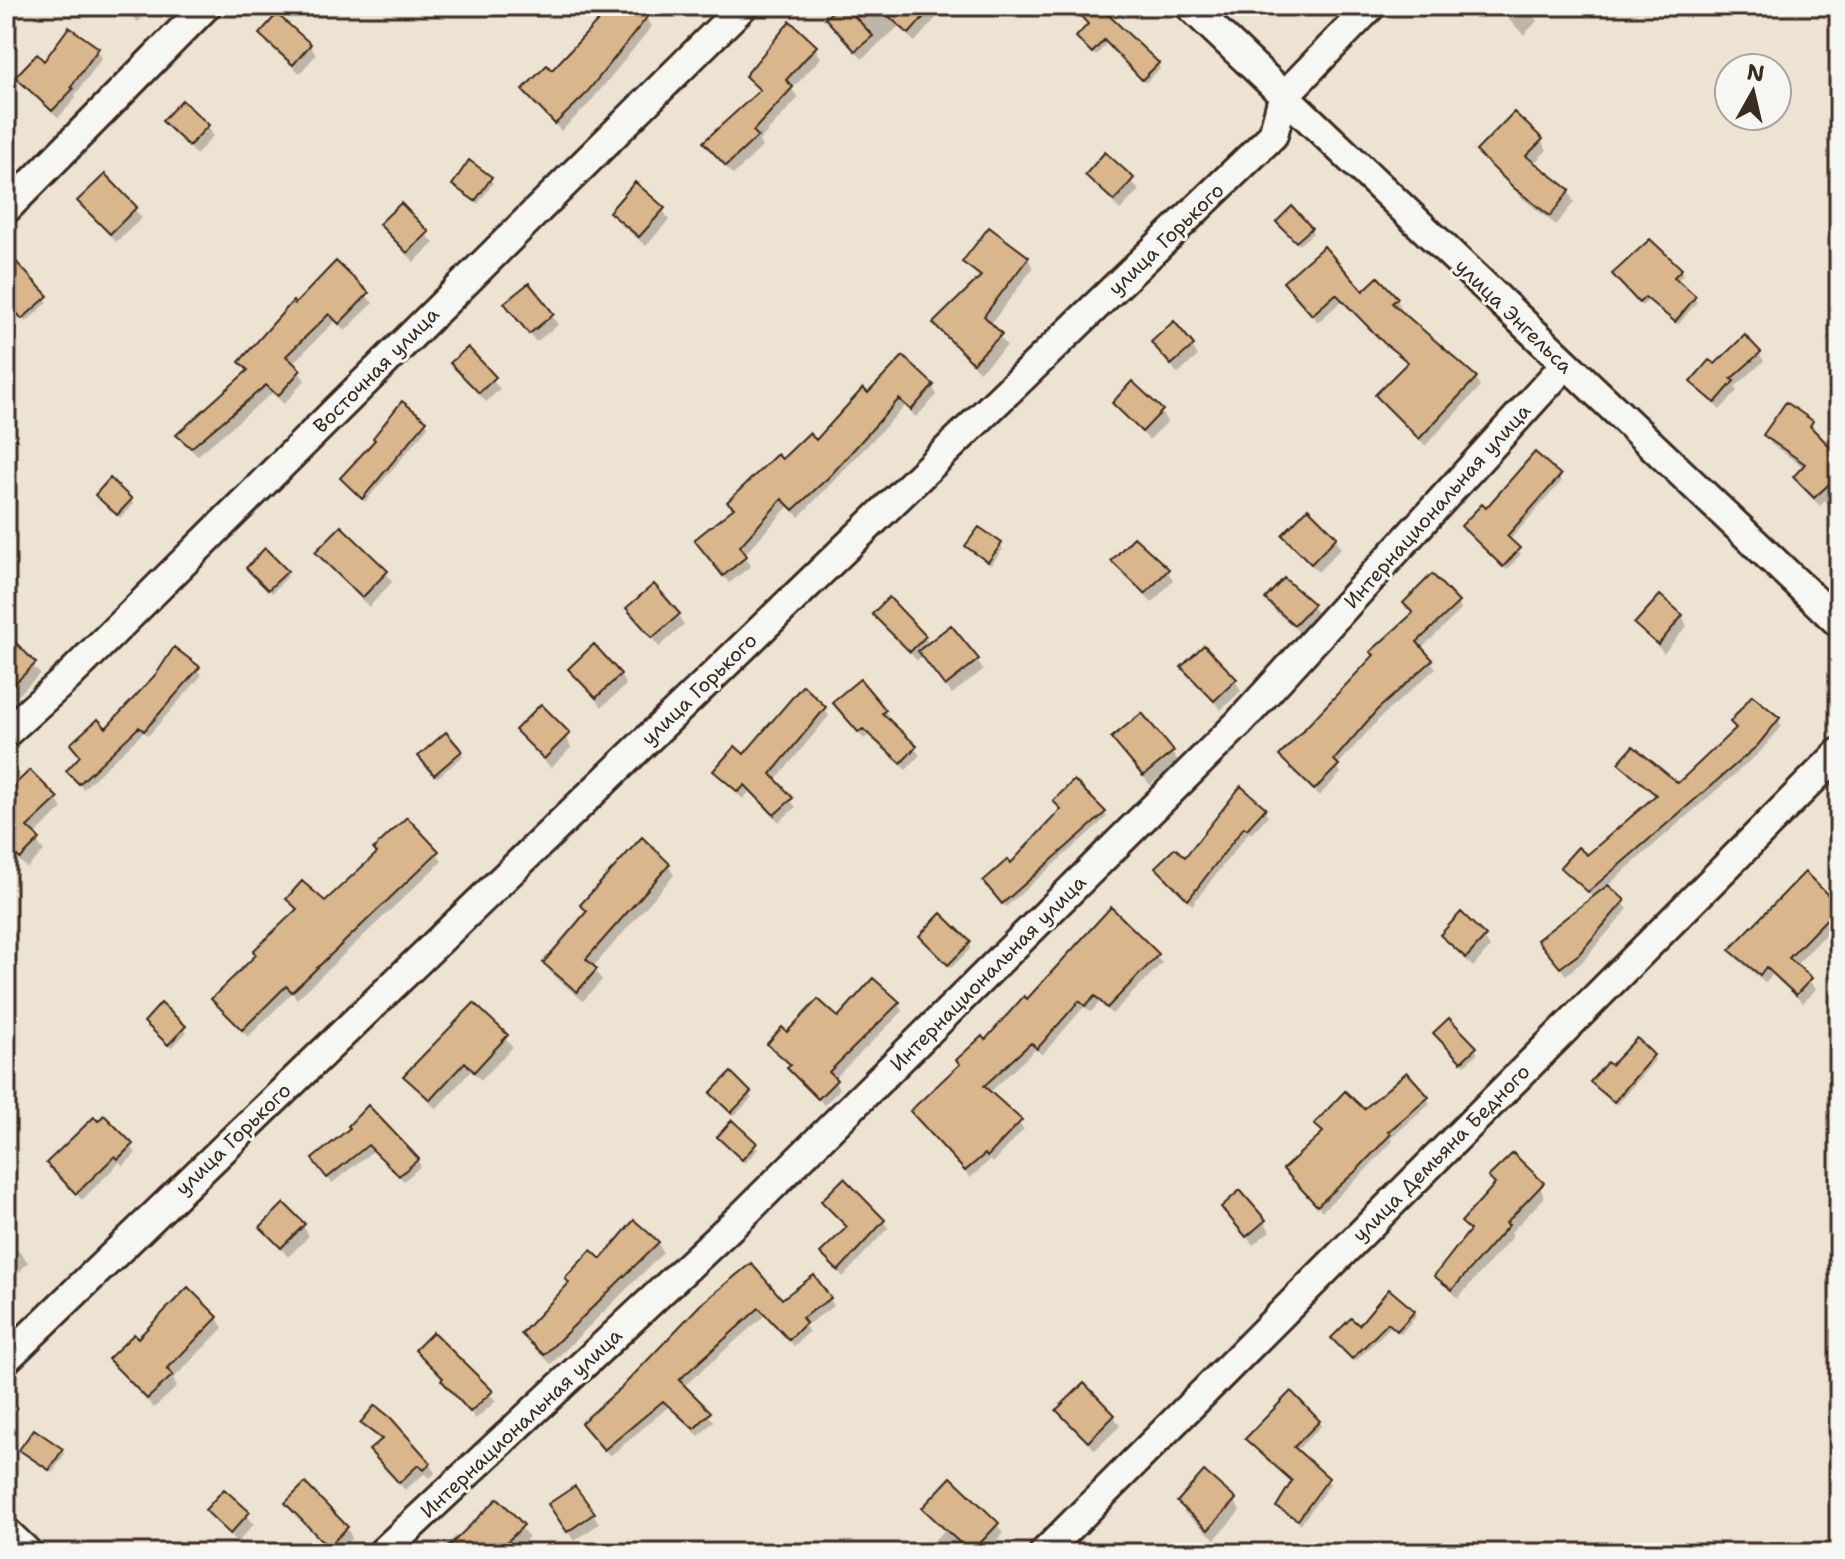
<svg xmlns="http://www.w3.org/2000/svg" width="1845" height="1559" font-family="'Shantell Sans',sans-serif">
<style>
.shadow{fill:#0003}
.building{fill:#d9b68b;stroke:#3b2a1e;stroke-width:2}
.lines{fill:none;stroke-linecap:round;stroke-linejoin:round}
.minor-casing{stroke:#3b2a1e;stroke-width:34}
.minor{stroke:#f6f6f2;stroke-width:28}
.labels{text-anchor:middle;dominant-baseline:central;stroke-width:6;stroke-linejoin:round;paint-order:stroke}
.street-label{font-size:20px;fill:#3b2a1e;stroke:#f6f6f2}
</style>
<rect width="100%" height="100%" fill="#ede3d3"/>
<filter id="ink" filterUnits="userSpaceOnUse"><feTurbulence type="fractalNoise" baseFrequency=".0125" numOctaves="2"/><feDisplacementMap in="SourceGraphic" scale="16" xChannelSelector="R" yChannelSelector="G"/><feConvolveMatrix kernelMatrix="1 2 1 2 8 2 1 2 1" color-interpolation-filters="sRGB"/></filter>
<g filter="url(#ink)">
<path class="shadow" d="M120,6H152L138,22Z
M615,6H634L652,26L588,105L561,131L524,90L552,73Z
M842,6H939L942,11L915,42L898,27L862,59L828,19Z
M1088,6H1096L1158,64L1160,69L1145,83L1107,43L1096,56L1081,41L1090,25Z
M1495,6H1527L1537,21L1524,35Z
M261,34L310,45L316,55L300,73L267,44Z
M815,48L821,58L792,89L798,98L759,141L762,147L733,175L706,142L760,93L747,77Z
M97,50L102,58L75,95L76,98L58,118L18,77L44,64Z
M164,121L208,126L213,136L196,155Z
M1541,140L1547,150L1533,164L1569,192L1574,202L1556,225L1521,197L1478,151Z
M1105,155L1139,190L1120,210L1087,175Z
M469,163L493,183L478,204L454,185Z
M105,176L142,218L116,242L80,201Z
M401,206L434,243L414,262L381,224Z
M663,210L669,220L646,246L618,222L612,212Z
M1281,226L1310,229L1313,233L1299,245Z
M1028,258L1033,268L990,325L1007,346L979,372L936,323L981,280L964,262Z
M336,264L373,303L345,331L335,321L292,364L305,380L284,404L272,393L197,456L178,435L249,372L242,362Z
M6,269L48,302L26,322L6,300Z
M1681,270L1683,275L1676,282L1697,302L1678,325L1649,300L1642,306L1617,279Z
M1285,282L1396,299L1401,307L1398,310L1476,378L1480,387L1425,446L1377,395L1408,365L1342,301L1318,322Z
M507,304L552,315L558,325L536,342Z
M1153,342L1192,346L1198,356L1178,374Z
M467,350L500,389L486,402L453,364Z
M1759,353L1764,361L1735,387L1737,391L1720,410L1692,382L1715,367Z
M932,386L937,395L916,417L905,406L799,517L788,507L744,555L751,566L729,583L702,549L734,511L729,502L782,462L816,443L868,395Z
M1114,403L1161,411L1167,422L1149,440Z
M426,422L428,427L365,502L345,483L342,479Z
M1812,422L1815,434L1839,459V513L1825,501L1820,506L1800,486L1795,477L1805,468L1771,444L1766,435Z
M1535,455L1562,481L1509,541L1521,554L1507,570L1466,531Z
M100,499L131,500L133,504L120,518Z
M1284,535L1335,538L1341,548L1318,572Z
M1000,545L1003,549L991,565L968,546Z
M317,552L386,572L392,582L369,607Z
M1113,562L1167,570L1173,580L1152,603Z
M286,572L288,576L272,593L251,573Z
M1267,599L1312,605L1318,615L1301,634L1273,609Z
M1406,603H1457L1461,610L1421,649L1436,668L1381,717L1337,766L1341,773L1319,796L1282,757L1414,614Z
M629,609L678,615L684,625L659,647Z
M875,614L925,637L929,645L977,660L983,670L952,694L922,655L917,661Z
M1682,616L1687,626L1664,653L1637,625Z
M6,636L40,674L9,704L6,701Z
M174,650L202,675L148,736L144,732L83,789L69,772L158,674Z
M1183,667L1235,680L1241,691L1221,710Z
M570,670L620,675L626,685L602,707Z
M824,708L829,716L775,781L796,807L779,822L750,791L743,799L720,778L716,771Z
M840,710L884,711L920,755L906,770L868,736L864,739Z
M1778,719L1782,726L1760,752L1607,886L1628,909L1583,961L1566,975L1544,948L1594,899L1563,867L1587,858L1657,797L1621,763L1679,785L1736,730L1732,723Z
M517,730H564L571,748L551,768Z
M1114,739L1172,752L1178,762L1150,785Z
M461,752L463,756L437,778L423,761Z
M12,790L56,799L62,809L33,836L44,851L27,868L6,848V811L18,799Z
M1264,809L1268,816L1251,834L1249,832L1192,905L1161,873Z
M1104,813L1107,817L1006,907L988,886L1011,866Z
M437,853L442,861L297,999L292,993L248,1037L219,1008L214,1000L298,911L289,899L325,904Z
M668,865L674,875L593,967L602,980L583,1001L551,973L545,963L588,914L582,905Z
M1838,906L1839,921L1795,966L1816,989L1803,1003L1772,975L1766,983L1737,959L1732,950Z
M1111,910L1162,963L1112,1014L1100,1002L1091,1012L1084,1007L1042,1055L1036,1049L989,1093L1024,1129L993,1163L990,1160L970,1178L912,1111L1027,1001Z
M1443,935L1484,937L1490,947L1473,967Z
M924,940L969,943L971,948L951,968Z
M898,1004L903,1011L833,1080L840,1089L824,1105L770,1044L787,1035Z
M162,1006L187,1032L171,1048L146,1022Z
M474,1006L513,1047L481,1080L471,1071L436,1109L405,1076Z
M1449,1020L1478,1053L1465,1065L1438,1037Z
M1652,1056L1655,1060L1617,1105L1592,1083L1611,1068Z
M731,1075L752,1098L734,1116L715,1097Z
M1427,1098L1430,1104L1391,1138L1393,1141L1360,1176L1322,1211L1289,1175L1324,1134L1317,1125Z
M104,1118L136,1153L123,1166L120,1162L82,1200L49,1164Z
M732,1123L758,1149L745,1163L722,1141Z
M352,1129L417,1160L421,1166L404,1181L373,1151L332,1183L318,1166Z
M1491,1178L1538,1180L1544,1198L1511,1232L1513,1236L1458,1298L1436,1276L1471,1233L1463,1222L1496,1186Z
M823,1201L883,1221L888,1228L843,1277L823,1253L848,1229Z
M1223,1207L1264,1221L1270,1231L1253,1245Z
M303,1226L309,1236L288,1257L263,1227Z
M6,1237L28,1262L7,1286L6,1285Z
M658,1243L663,1253L551,1364L530,1344L524,1334L571,1284L601,1262Z
M830,1299L834,1306L805,1326L809,1332L794,1346L765,1315L683,1387L714,1421L699,1436L668,1407L610,1456L588,1431L702,1307Z
M1413,1312L1416,1316L1401,1334L1391,1326L1355,1362L1334,1339Z
M217,1318L223,1328L173,1379L177,1387L154,1408L111,1359Z
M433,1335L496,1401L476,1419L417,1351Z
M1059,1410L1114,1416L1120,1426L1095,1450Z
M1319,1422L1321,1426L1296,1451L1330,1484L1301,1524L1279,1507L1294,1483L1247,1440Z
M363,1424L429,1464L435,1473L430,1478L424,1474L405,1490L377,1459L372,1450L381,1442Z
M22,1450H62L64,1455L52,1473Z
M225,1492L254,1524L237,1543L207,1511Z
M1234,1500L1240,1511L1215,1539L1185,1513L1179,1503Z
M498,1501L529,1537L512,1553H437L456,1536L459,1539Z
M287,1503L347,1528L352,1538L337,1553H332Z
M924,1509L997,1524L1003,1534L985,1553H920L944,1531Z
M593,1514L599,1524L574,1541L556,1515Z"/>
<path class="building" d="M612,6H637L648,16L584,96L555,124L522,90L547,65L552,70Z
M839,6H845L873,36L855,51L825,18Z
M877,6H933L909,34Z
M1085,6H1099L1159,63L1142,80L1104,40L1092,53L1076,37L1088,24L1078,13Z
M277,14L311,44L293,65L259,34Z
M790,21L817,46L786,80L793,87L753,131L758,136L726,166L703,142L760,90L745,76Z
M69,27L99,48L71,87L73,89L52,111L15,77L37,54L44,61Z
M182,100L209,125L189,146L162,121Z
M1514,112L1543,139L1526,156L1570,190L1550,216L1514,188L1476,151Z
M1105,152L1134,178L1114,201L1085,175Z
M469,160L492,177L475,201L452,185Z
M105,174L137,207L110,234L77,201Z
M635,182L665,208L639,237L609,212Z
M401,203L429,232L407,253L379,224Z
M1292,206L1312,228L1296,242L1276,222Z
M989,227L1029,257L984,316L1002,334L973,363L933,323L981,276L962,262Z
M1650,239L1682,269L1674,277L1696,296L1675,322L1645,297L1639,303L1612,274Z
M1324,246L1363,291L1378,277L1398,298L1392,303L1477,377L1419,439L1375,395L1408,362L1384,343L1336,294L1312,315L1283,282Z
M6,251L48,296L22,319L6,301Z
M336,261L369,293L339,324L329,314L286,356L301,370L278,396L266,385L191,448L176,435L248,370L239,362L293,301L295,304Z
M529,283L554,314L529,334L504,303Z
M1174,321L1194,345L1171,365L1151,342Z
M1745,335L1761,352L1731,379L1734,381L1715,403L1690,382L1709,360L1715,364Z
M468,347L496,377L479,393L450,363Z
M903,356L934,385L911,410L899,399L830,476L793,510L782,499L740,546L747,556L723,576L694,540L734,508L727,502L777,454L782,459L809,433L816,440L863,388L868,393Z
M1132,381L1163,410L1142,432L1112,403Z
M402,401L427,421L362,499L340,478L375,440L373,438Z
M1786,402L1813,421L1810,426L1839,456V475L1814,498L1793,477L1805,464L1763,435Z
M1535,452L1561,475L1507,536L1520,548L1503,567L1461,526L1482,504L1486,508Z
M110,478L132,499L117,515L95,495Z
M1308,508L1337,537L1311,564L1282,535Z
M341,526L388,571L362,598L315,552Z
M979,527L1002,543L988,562L965,546Z
M1134,537L1169,569L1145,594L1111,561Z
M265,548L288,571L268,590L246,568Z
M1432,574L1459,602L1417,642L1433,660L1377,710L1334,760L1339,765L1314,790L1279,756L1374,655L1370,652L1413,613L1403,603Z
M1284,578L1314,604L1294,625L1265,599Z
M654,584L680,614L652,638L626,608Z
M1660,595L1683,615L1658,645L1634,624Z
M889,597L926,636L910,652L872,614Z
M951,625L979,659L945,686L918,651Z
M6,633L36,663L6,692Z
M594,644L621,674L596,698L568,669Z
M1204,645L1237,679L1214,701L1181,667Z
M174,647L200,667L144,731L139,727L79,784L66,771L80,756L70,744L98,719L106,728L157,673Z
M860,679L886,710L882,713L917,746L901,763L863,729L858,732L832,702Z
M803,685L826,707L771,774L793,798L774,815L745,785L738,792L713,771L735,746L744,754Z
M1752,695L1780,718L1757,746L1588,892L1560,867L1578,847L1587,855L1656,795L1618,763L1633,746L1678,783L1736,728L1730,722Z
M541,704L570,733L544,759L515,730Z
M1142,713L1174,751L1143,776L1111,738Z
M446,732L462,751L434,775L418,756Z
M30,770L58,798L27,827L40,839L20,859L6,847V806L17,796L10,789Z
M1074,780L1106,812L1002,904L983,881L1008,859L1011,863L1061,809L1053,801Z
M1241,786L1266,808L1247,829L1244,827L1188,900L1155,867L1175,848L1185,857Z
M407,817L439,851L292,992L286,986L242,1030L211,999L256,955L253,951L297,909L286,899L302,881L325,901L377,853L373,849Z
M642,837L670,864L586,959L597,969L577,992L543,963L587,911L580,905Z
M1805,872L1839,906L1789,958L1812,978L1796,995L1766,967L1760,975L1729,950Z
M1608,885L1625,900L1579,954L1560,968L1537,940Z
M1111,907L1159,954L1107,1008L1095,996L1085,1006L1079,1001L1037,1049L1031,1043L984,1086L1022,1120L987,1157L985,1154L965,1171L910,1111L960,1064L956,1060L982,1036L985,1040L1024,996L1027,999Z
M1461,912L1486,936L1466,958L1440,935Z
M941,913L971,942L948,965L919,936Z
M873,978L900,1002L829,1072L837,1080L818,1099L787,1068L791,1065L767,1044L782,1027L787,1032L818,999L838,1017Z
M161,1003L186,1026L168,1045L144,1022Z
M474,1003L508,1035L474,1072L465,1062L430,1100L403,1076Z
M1449,1018L1477,1047L1461,1062L1433,1033Z
M1637,1038L1654,1055L1614,1102L1590,1082L1607,1062L1611,1065Z
M731,1072L751,1092L731,1113L710,1093Z
M1407,1072L1429,1097L1388,1132L1391,1134L1357,1170L1317,1206L1283,1169L1323,1132L1314,1124L1345,1091L1364,1109Z
M368,1105L419,1159L399,1176L368,1145L327,1178L312,1159L350,1128L348,1126Z
M104,1115L133,1144L118,1159L115,1156L76,1194L46,1163L94,1117L98,1121Z
M732,1120L757,1143L742,1160L717,1137Z
M1513,1153L1544,1183L1506,1223L1509,1225L1452,1290L1434,1276L1470,1230L1461,1222L1495,1184L1488,1177Z
M844,1178L885,1220L838,1271L820,1253L847,1227L821,1201Z
M1240,1190L1266,1220L1246,1237L1221,1207Z
M284,1203L305,1224L281,1248L260,1227Z
M634,1220L659,1242L544,1355L521,1334L569,1283L565,1278L591,1250L601,1259Z
M751,1263L782,1299L814,1275L831,1298L802,1318L806,1323L789,1340L759,1308L679,1380L711,1412L694,1429L663,1401L604,1450L581,1423L622,1387L700,1305Z
M188,1287L218,1317L167,1369L173,1375L147,1399L108,1359L134,1334L138,1338Z
M1389,1289L1415,1311L1397,1331L1388,1323L1352,1359L1331,1338L1351,1318L1359,1325Z
M433,1332L493,1391L470,1412L441,1380L443,1378L415,1350Z
M1084,1383L1115,1415L1088,1442L1056,1410Z
M1291,1391L1320,1421L1294,1447L1329,1478L1298,1520L1276,1507L1292,1481L1245,1439Z
M375,1405L391,1418L431,1463L424,1470L418,1465L399,1483L369,1450L382,1439L360,1423Z
M34,1429L63,1449L49,1470L19,1450Z
M1204,1471L1236,1499L1208,1530L1177,1502Z
M951,1477L999,1523L971,1553L922,1508Z
M305,1483L348,1527L328,1547L285,1503Z
M575,1486L595,1513L567,1532L548,1504Z
M224,1489L250,1512L230,1534L205,1510Z
M498,1498L524,1525L496,1553H442Z"/>
<g class="lines">
<g class="minor-casing">
<path id="minor" d="M1190,6L1839,623
M6,209L206,6
M6,733L68,677L743,6
M6,1359L1273,135L1283,97L1371,6
M6,1532L28,1553
M382,1553L744,1214L1239,723L1565,365
M1044,1553L1839,753"/>
</g>
<use href="#minor" class="minor"/>
</g>
</g>
<g class="labels">
<g class="street-label">
<text transform="translate(1166 239) rotate(-44)">улица Горького</text>
<text transform="translate(1514 316) rotate(44)">улица Энгельса</text>
<text transform="translate(376 370) rotate(-45)">Восточная улица</text>
<text transform="translate(1437 506) rotate(-48)">Интернациональная улица</text>
<text transform="translate(699 689) rotate(-44)">улица Горького</text>
<text transform="translate(988 973) rotate(-45)">Интернациональная улица</text>
<text transform="translate(233 1139) rotate(-44)">улица Горького</text>
<text transform="translate(1441 1153) rotate(-45)">улица Демьяна Бедного</text>
<text transform="translate(521 1423) rotate(-43)">Интернациональная улица</text>
</g>
</g>
<rect width="1845" height="1559" fill="none" stroke="#f6f6f2" stroke-width="32"/>
<rect x="16" y="16" width="1813" height="1527" fill="none" stroke="#3b2a1e" stroke-width="3" filter="url(#ink)"/>
<g transform="translate(1753 92) rotate(8)"><circle r="38" fill="#f6f6f2" stroke="#aba49d" stroke-width="2"/>
<path d="M0-6L14 30L0 20L-14 30Z" fill="#3b2a1e"/>
<text y="-12" font-size="22" font-weight="bold" text-anchor="middle" fill="#3b2a1e">N</text>
</g>
</svg>
